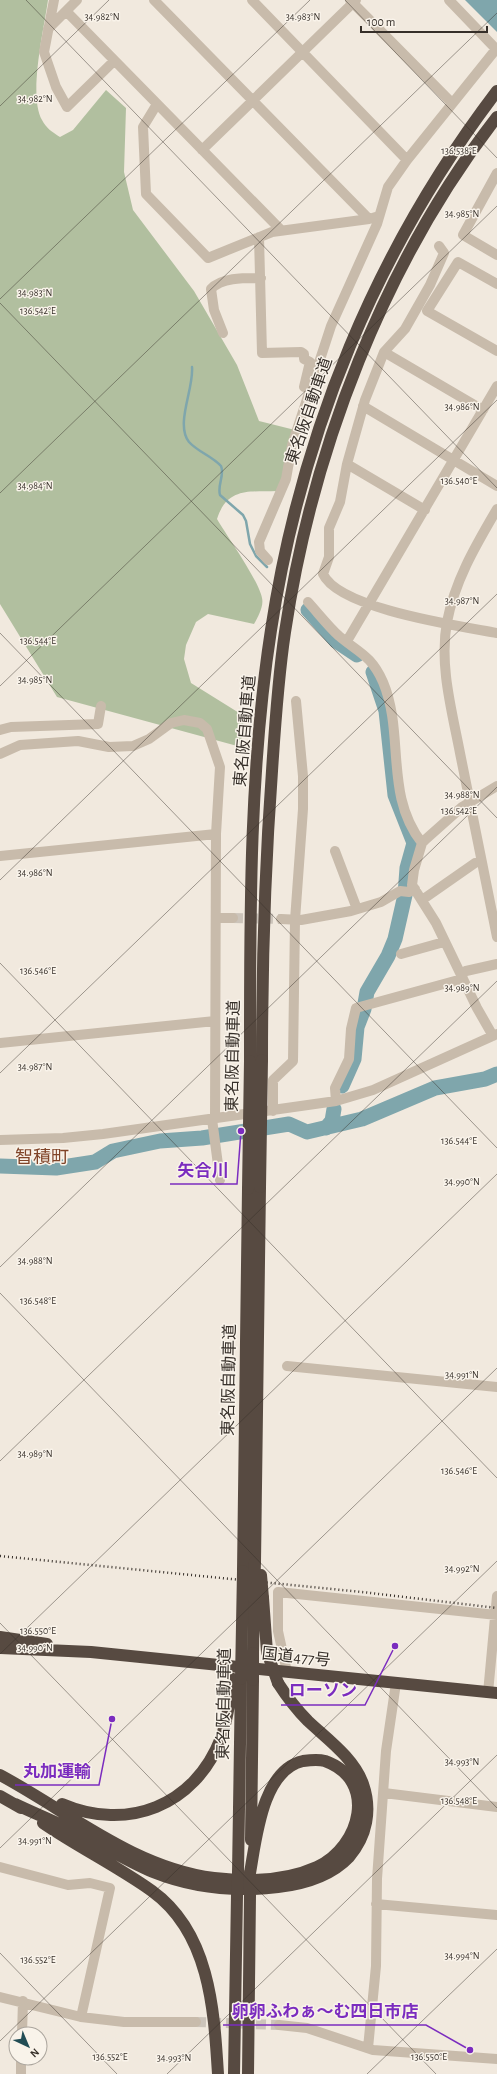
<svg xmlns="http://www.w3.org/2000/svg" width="497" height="2074" font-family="'Alegreya Sans','Noto Sans JP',sans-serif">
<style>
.green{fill:#b1bf9f}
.water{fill:#7fa6ac}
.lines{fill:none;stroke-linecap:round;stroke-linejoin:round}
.stream{stroke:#7fa6ac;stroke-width:2.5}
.river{stroke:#7fa6ac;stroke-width:15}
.minor-tunnel{stroke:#ccc4ba;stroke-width:10;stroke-dasharray:10 5;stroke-linecap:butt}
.minor{stroke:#c8bbab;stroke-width:10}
.highway{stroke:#574a41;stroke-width:12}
.rail{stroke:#362f29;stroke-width:2.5;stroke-dasharray:1 3;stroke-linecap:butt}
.highway-bridge{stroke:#574a41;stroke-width:12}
.ticks{fill:none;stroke:#362f29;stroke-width:1;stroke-opacity:0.45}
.labels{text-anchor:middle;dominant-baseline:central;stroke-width:3;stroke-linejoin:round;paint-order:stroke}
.street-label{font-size:16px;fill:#362f29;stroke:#f9f3ea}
.quarter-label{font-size:18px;fill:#804428;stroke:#f9f3ea}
.ticks-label{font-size:10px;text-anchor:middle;fill:#362f29;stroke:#f9f3ea;stroke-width:3;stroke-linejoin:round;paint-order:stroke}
.leader{fill:none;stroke:#7b2cbf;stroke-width:1.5}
.callout-dot{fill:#7b2cbf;stroke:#f9f3ea;stroke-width:1.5}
.callout-label{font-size:17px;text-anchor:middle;font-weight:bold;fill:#7b2cbf;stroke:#f9f3ea;stroke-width:3;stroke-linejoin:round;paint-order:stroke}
</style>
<rect width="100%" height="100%" fill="#f1e9de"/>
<path class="green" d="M0,0H48C44,29 28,96 42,120C46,128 52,132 60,137L73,130L106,90L126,108L124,172L133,210L194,291L237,365L259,421L299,431L277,491C250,492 227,487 217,519C227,536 259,581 262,598C264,606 258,617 254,624L208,614L196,622L186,645L184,659L191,683L244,716L241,747L57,697L0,604Z"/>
<path class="water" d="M465,0H497V32Z"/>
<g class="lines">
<path class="stream" d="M192,367C194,389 175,424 189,442C198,452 212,456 221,466C225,475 217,485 220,495L243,515L246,521L250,544L256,556L267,567"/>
<path class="river" d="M308,610L336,641L357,655
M342,1086L354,1059L357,1027L364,1009L367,992L388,956L395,939L405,895L407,868L414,843L395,795L386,711L373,672
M326,1128L332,1121L334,1109
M0,1166L56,1168L95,1162L113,1151L160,1141L202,1138L289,1124L307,1132L362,1119L435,1088L485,1079L497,1074"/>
<path class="minor-tunnel" d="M233,918L281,919
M196,2022L279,2025"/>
<path class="minor" d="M54,0L44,52L56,87L67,107L114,61
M154,0L369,219
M252,0L407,160
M350,0L452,103
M449,0L496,49
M66,11L281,230
M48,29L77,0
M157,104L143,127L146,194L208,258L272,232L369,219L379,216
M202,150L356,0
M497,173L463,235L497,255
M259,237L262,353L301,352L304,354V359L310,362L304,387
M439,246L444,253L430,285L405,329L384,352L365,400L347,464L340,502L329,528V557L323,574C339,609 460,626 497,633
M497,284L458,262L427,311L497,351
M223,333L214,310L211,289C222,277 246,278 261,278
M384,352L483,410
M363,406L497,486
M347,464L425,510
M497,509C476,545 455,580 447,622C439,665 452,711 460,753C472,815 485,876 497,937
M268,560L260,551L259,542L286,479L292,445L331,326L377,224L388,187L407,160L497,48
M308,602C318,613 328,626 339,636C359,653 371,655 383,682C405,734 384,795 422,843
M347,641L497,386
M0,730L11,727L98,724L101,706
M0,754L20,745L78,741L109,747L133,746L149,739L171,723L184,720L200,723L207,729L220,767L216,834
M335,851L357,909
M0,856L216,834L215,1118
M422,900L475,863
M216,918H233
M281,919L301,920L351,911L381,902L400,891L409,892L415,889
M401,954L444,942
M461,975L466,971L497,964
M493,1036L477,1008L436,923L412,885L414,870L422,843L426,839L462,807L497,786
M0,1043L215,1021
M336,1101L335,1088L349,1059L351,1029L356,1008L462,979
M273,1111V1080L293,1061L295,920L303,809V776L296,701
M212,1119L220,1180
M0,1140L63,1138L103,1134L336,1101L373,1090L497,1034
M287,1366L497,1387
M287,1672L278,1631V1592L497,1615
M488,1693L497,1596
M384,1793L497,1807
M0,1867L68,1885L90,1883L110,1888L81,2017
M376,1904L497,1915
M0,1997L81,2017L124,2022H196
M279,2025L307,2028L373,2050L497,2059
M22,2034L23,2001
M368,2048L376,1966L377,1879L386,1751L396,1683
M21,2074V2058"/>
<path class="highway" d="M262,1060C262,963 265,867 272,771C275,725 278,678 285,632C312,451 384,262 497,117
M250,1061C250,918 249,772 271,630C301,433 376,250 497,91
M255,1562L260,1187
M243,1571L248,1189
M263,1598L267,1652
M0,1637L47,1644
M0,1648L91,1652L497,1693
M253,1653L254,1598
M0,1775C69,1812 134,1868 214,1878C247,1882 286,1881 317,1867C361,1847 378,1780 325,1761C318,1759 310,1760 303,1761C262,1770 256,1840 250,1873
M0,1796L21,1808
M15,1804C36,1814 58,1823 78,1833C103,1846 127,1861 153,1872C193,1888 236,1892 278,1887C303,1884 331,1876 349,1857C367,1836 372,1810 363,1784C354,1758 327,1739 308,1721C296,1709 287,1697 278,1683
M62,1804C127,1832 195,1806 221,1738C228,1719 230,1699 233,1679
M43,1823C78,1847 117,1866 152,1891C210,1933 214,2010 218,2074
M251,1840L253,1680
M238,1873L241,1679
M234,2074L237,1895
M248,2074L250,1895"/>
<path class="rail" d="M0,1556L362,1592L497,1608"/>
<path class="highway-bridge" d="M260,1187L262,1060
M248,1189L250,1061
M261,1575L263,1598
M254,1598L255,1562
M267,1652L278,1683
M253,1653V1680
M241,1679L243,1571
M237,1895L238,1873
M250,1895V1873"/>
</g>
<path class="ticks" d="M26,0L497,488M345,0L497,158M0,106L109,0M0,299L310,0M0,303L497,818M0,493L497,13M0,633L497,1148M0,686L497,206M0,880L497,400M0,963L497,1478M0,1073L497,594M0,1267L497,787M0,1293L497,1808M0,1461L497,981M0,1623L436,2074M0,1654L497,1174M0,1848L497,1368M0,1953L117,2074M0,2041L497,1561M167,2074L497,1755M367,2074L497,1949"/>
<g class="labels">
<g class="street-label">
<text transform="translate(309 411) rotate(-71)">東名阪自動車道</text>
<text transform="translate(245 731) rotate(-85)">東名阪自動車道</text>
<text transform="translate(233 1056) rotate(-89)">東名阪自動車道</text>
<text transform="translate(229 1380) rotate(-89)">東名阪自動車道</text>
<text transform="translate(296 1657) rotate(6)">国道477号</text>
<text transform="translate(224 1704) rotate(-89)">東名阪自動車道</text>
</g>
<g class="quarter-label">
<text x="42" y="1158">智積町</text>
</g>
</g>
<g class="ticks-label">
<text x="102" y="20">34.982°N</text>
<text x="303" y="20">34.983°N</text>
<text x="35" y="102">34.982°N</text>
<text x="459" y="154">136.538°E</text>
<text x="462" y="217">34.985°N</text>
<text x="35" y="296">34.983°N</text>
<text x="38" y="314">136.542°E</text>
<text x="462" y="410">34.986°N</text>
<text x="459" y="484">136.540°E</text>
<text x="35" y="489">34.984°N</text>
<text x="462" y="604">34.987°N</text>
<text x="38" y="644">136.544°E</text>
<text x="35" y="683">34.985°N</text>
<text x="462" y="798">34.988°N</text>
<text x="459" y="814">136.542°E</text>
<text x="35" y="876">34.986°N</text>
<text x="38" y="974">136.546°E</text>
<text x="462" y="991">34.989°N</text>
<text x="35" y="1070">34.987°N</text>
<text x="459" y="1144">136.544°E</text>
<text x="462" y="1185">34.990°N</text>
<text x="35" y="1264">34.988°N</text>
<text x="38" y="1304">136.548°E</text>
<text x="462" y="1378">34.991°N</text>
<text x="35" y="1457">34.989°N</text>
<text x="459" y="1474">136.546°E</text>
<text x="462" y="1572">34.992°N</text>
<text x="38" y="1634">136.550°E</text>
<text x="35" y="1651">34.990°N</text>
<text x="462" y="1765">34.993°N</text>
<text x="459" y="1804">136.548°E</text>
<text x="35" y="1844">34.991°N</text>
<text x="462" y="1959">34.994°N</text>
<text x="38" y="1963">136.552°E</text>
<text x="110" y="2060">136.552°E</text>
<text x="429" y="2060">136.550°E</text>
<text x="174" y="2061">34.993°N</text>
</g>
<path class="leader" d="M241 1131L237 1184H170M395 1646L365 1705H281M112 1719L99 1785H15M470 2050L426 2025H223"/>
<g class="callout-dot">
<circle cx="241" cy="1131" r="4"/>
<circle cx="395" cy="1646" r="4"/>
<circle cx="112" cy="1719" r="4"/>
<circle cx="470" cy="2050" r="4"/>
</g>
<g class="callout-label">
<text x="203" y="1176">矢合川</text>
<text x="323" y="1696">ローソン</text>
<text x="57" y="1777">丸加運輸</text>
<text x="325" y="2017">卵卵ふわぁ～む四日市店</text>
</g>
<g transform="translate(28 2046) rotate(136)"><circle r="19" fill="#f9f3ea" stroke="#aba59d"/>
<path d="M0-3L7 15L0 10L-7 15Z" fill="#224d55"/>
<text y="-6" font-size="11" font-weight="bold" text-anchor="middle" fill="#362f29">N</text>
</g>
<path d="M361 26v6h126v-6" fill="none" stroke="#362f29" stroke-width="2"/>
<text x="367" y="26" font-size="12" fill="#362f29" stroke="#f9f3ea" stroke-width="3" paint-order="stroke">100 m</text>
</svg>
